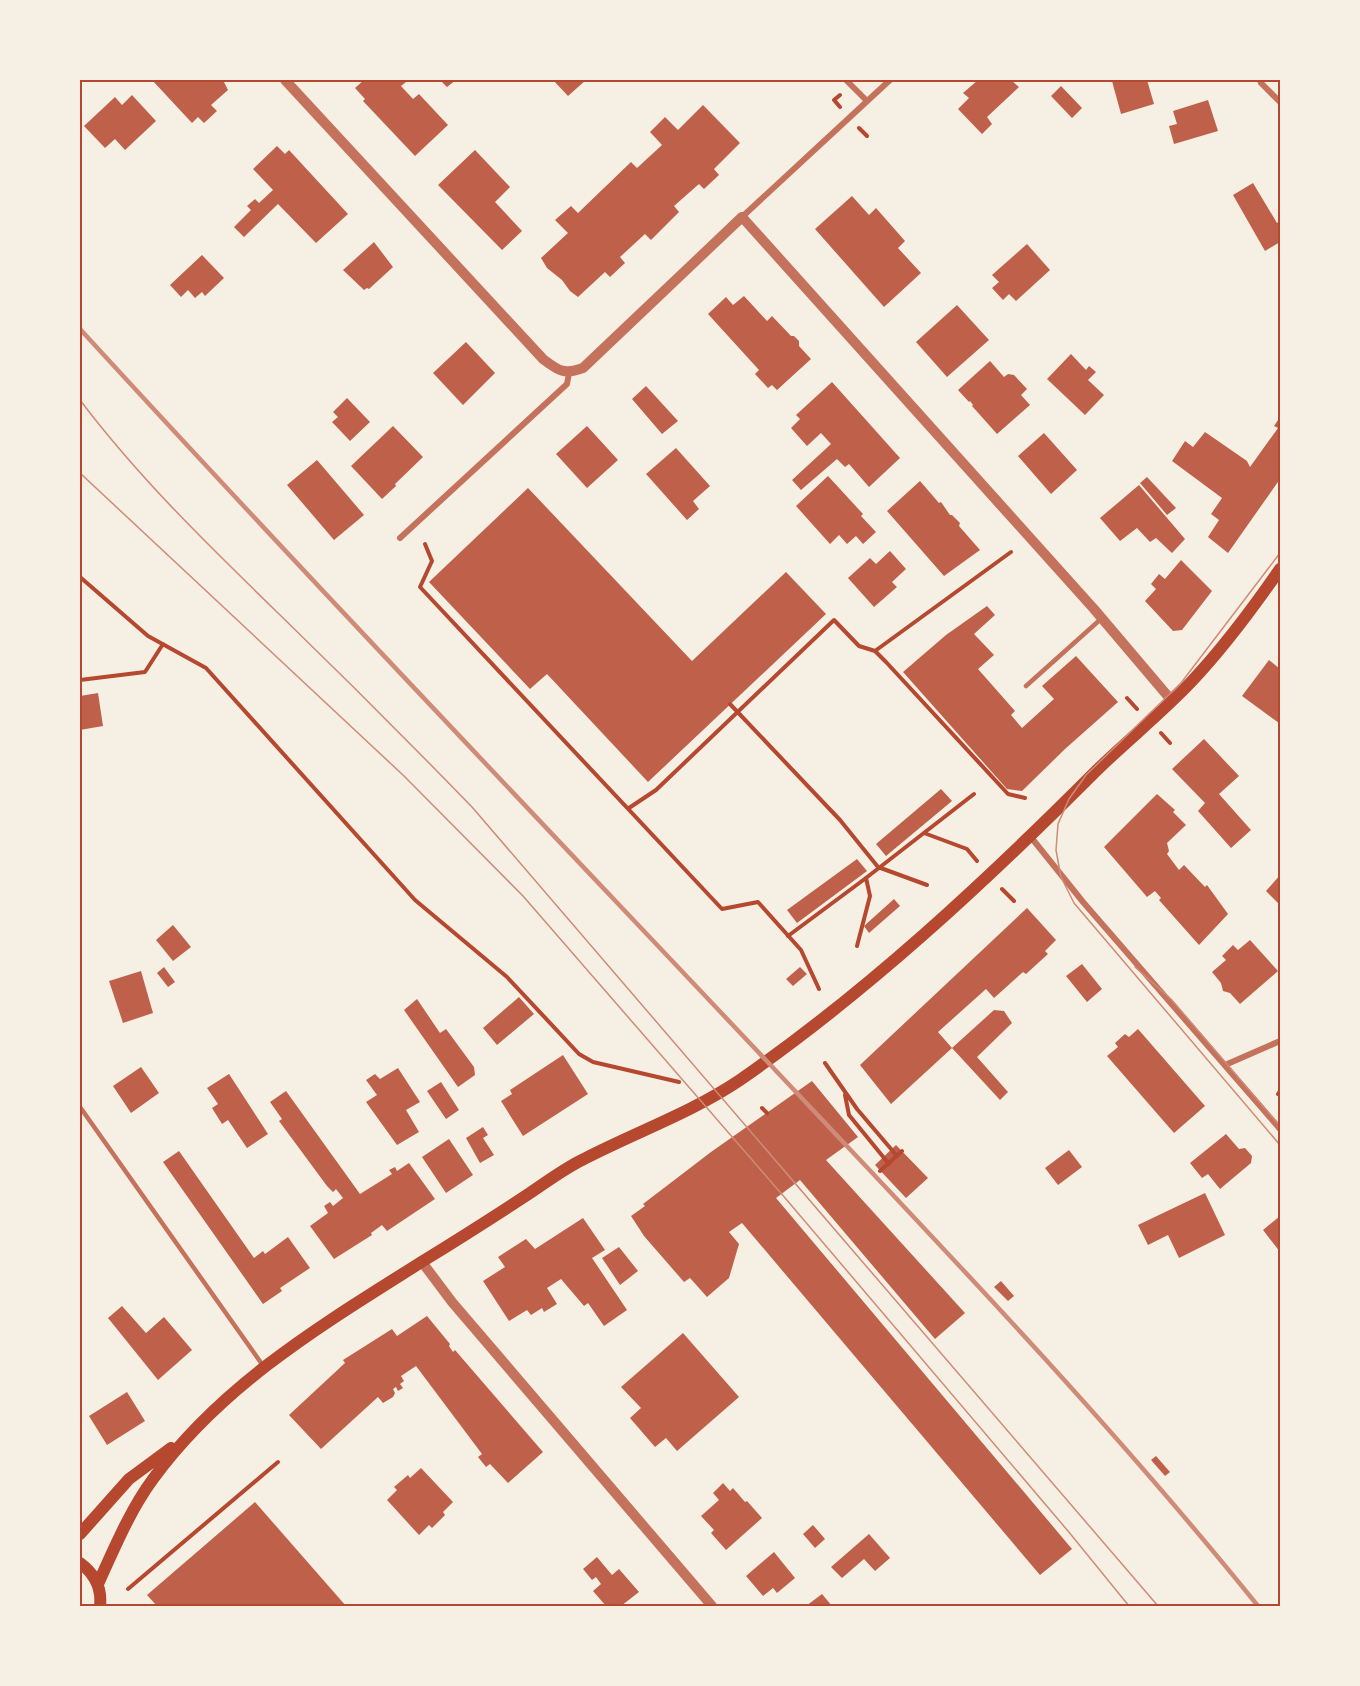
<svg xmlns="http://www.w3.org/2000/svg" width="1360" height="1686" font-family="Georgia,serif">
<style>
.building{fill:#bf614a}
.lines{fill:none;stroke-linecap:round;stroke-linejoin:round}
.path{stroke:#b5482f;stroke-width:4}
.service{stroke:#c5725c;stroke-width:4.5}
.minor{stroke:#c5725c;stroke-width:6}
.tertiary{stroke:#c5725c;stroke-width:10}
.secondary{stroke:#b5482f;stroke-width:12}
.tram{stroke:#cf8b77;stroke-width:1.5}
.rail{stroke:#cf8b77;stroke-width:4.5}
.neatline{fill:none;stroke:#b5482f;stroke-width:2}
</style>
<rect width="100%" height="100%" fill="#f6efe4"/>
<path class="building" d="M152,80H223L228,90L211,105L217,111L204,123L198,117L192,123Z
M364,80H403L406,82L401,86L413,99L419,94L448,125L415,156L363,101L365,99L355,88Z
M440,80H456L447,87Z
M553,80H586L568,96Z
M978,80H1011L1019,87L987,117L992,124L982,134L958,109L969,98L963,93Z
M1118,80H1147L1154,104L1121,114L1112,81Z
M1061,86L1082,108L1072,118L1051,96Z
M132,95L156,121L125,150L115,139L105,148L84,126L115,97L122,105Z
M1208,100L1218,131L1174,144L1169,126L1177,124L1173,111Z
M703,105L740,143L714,169L719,175L704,189L699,184L674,206L679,212L651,240L645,234L620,257L625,263L610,277L605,272L578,297L570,291L562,280L547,268L541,258L568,233L555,220L571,206L578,213L631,162L637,168L662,145L650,132L665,117L678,130Z
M277,146L285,154L289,150L348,214L316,243L278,204L244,237L234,227L251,210L247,206L255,199L259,203L273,190L253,169Z
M475,150L510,187L495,202L522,231L502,250L438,185Z
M1253,183L1277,223L1280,221V242L1265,251L1233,195Z
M852,196L869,215L876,208L905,241L898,248L921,273L884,307L815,229Z
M374,242L393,267L369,289L367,288L364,290L343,270Z
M1027,244L1050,270L1016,301L1009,294L1003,300L992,288L999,282L992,275Z
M202,255L224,278L205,296L202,292L195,298L188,290L181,297L170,285Z
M744,296L767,321L772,316L791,336H794L799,341V346L811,359L777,390L772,385L768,388L755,374L759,370L708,314L726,297L733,305Z
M957,305L989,340L947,377L916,342Z
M466,342L495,373L463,405L433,373Z
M1071,354L1086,370L1089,366L1096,372L1088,380L1104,395L1085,415L1047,379Z
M990,361L1004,377L1008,374L1014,375L1027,389L1021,395L1030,405L997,434L972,406L973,405L970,401L969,402L958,390Z
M832,382L900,458L869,487L849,464L845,467L837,459L801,490L792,480L831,444L821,433L807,446L791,428L800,419L796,415Z
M646,386L678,421L662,434L632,399Z
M347,398L370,422L350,441L332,422L338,417L333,412Z
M1280,417V479L1228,553L1208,537L1219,520L1211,514L1222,498L1172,461L1185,441L1193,447L1205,432L1247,461L1250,467L1278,428L1274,426Z
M393,426L423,457L395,484L396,486L382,499L351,466Z
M587,426L618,460L587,488L556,454Z
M1044,433L1077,470L1051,494L1018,456Z
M676,448L710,486L693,501L699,509L687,520L646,474Z
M317,460L364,515L334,540L287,485Z
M828,476L863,514L861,516L876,532L863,544L856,536L847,544L839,535L830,544L796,506Z
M1147,477L1176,508L1167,515L1140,483Z
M920,481L939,503L941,502L950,515H952L960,523L959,526L980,550L944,576L887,511Z
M1139,485L1185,539L1172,553L1156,538L1150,542L1137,528L1120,541L1100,518Z
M528,488L692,661L786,572L826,614L648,782L547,674L530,689L429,582Z
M890,551L906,569L892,582L897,587L874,607L848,578L870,558L876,564Z
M1181,560L1212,591L1182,630L1173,631L1145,601L1156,589L1151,584L1159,574L1165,579Z
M987,606L995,615L974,634L994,655L978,669L1015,711L1011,715L1022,728L1054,699L1042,686L1076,656L1118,702L1065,749L1022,791L1007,789L903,672L946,635Z
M1269,660L1280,669V720L1279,723L1242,696Z
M98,693L103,726L80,730V696Z
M1204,739L1239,776L1219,794L1251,830L1231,848L1198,811L1205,803L1172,769Z
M941,789L952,801L886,856L876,844Z
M1157,794L1175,810L1173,812L1186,825L1167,843L1169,851L1167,854L1179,870L1184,865L1205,887L1207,885L1228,914L1199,945L1159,900L1161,898L1155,891L1147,897L1104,847Z
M857,859L867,871L797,923L787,910Z
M1280,875V905L1266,891Z
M894,899L900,906L869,933L864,926Z
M1027,908L1056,940L1045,951L1048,954L1026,974L1023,972L994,998L986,989L938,1032L952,1048L994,1010L1004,1011L1012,1023L977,1057L1008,1092L1000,1100L952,1048L891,1104L860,1065Z
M173,925L191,947L173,961L156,940Z
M1250,940L1278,971L1240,1004L1230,993L1223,991L1221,983L1212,972L1226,960L1222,956L1233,945L1238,950Z
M1082,964L1102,989L1087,1002L1066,976Z
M164,967L175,982L168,987L157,973Z
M800,967L807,974L793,986L786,979Z
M141,971L153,1013L123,1023L109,981Z
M519,997L534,1014L497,1045L483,1028Z
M417,999L440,1033L446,1029L474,1067L475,1075L458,1087L404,1010Z
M1138,1029L1205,1106L1174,1133L1107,1056L1118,1047L1115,1043L1125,1034L1129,1037Z
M563,1055L588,1094L523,1136L501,1101L512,1094L510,1090Z
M141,1067L159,1093L131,1113L113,1086Z
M398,1068L420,1102L406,1110L419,1132L397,1145L366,1102L377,1095L366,1080L375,1074L380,1079Z
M229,1074L268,1134L247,1148L228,1120L222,1124L212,1108L218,1104L207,1088Z
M812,1081L858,1137L826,1160L965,1313L935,1339L800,1180L776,1198L1072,1549L1040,1575L742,1223L729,1232L739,1244L729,1278L707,1297L690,1278L684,1282L644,1236L631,1216L645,1206L643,1204L711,1152Z
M441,1082L459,1110L446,1119L427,1091Z
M286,1091L360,1194L392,1174L389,1170L395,1167L397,1171L409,1163L435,1199L387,1231L382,1225L371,1233L372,1235L334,1259L310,1226L328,1213L324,1206L330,1202L333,1206L343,1198L336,1189L333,1192L327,1186L279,1121L282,1119L270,1102Z
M483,1127L488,1135L483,1138L494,1155L480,1163L466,1138Z
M1226,1134L1239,1149L1245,1148L1252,1156L1251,1163L1220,1189L1208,1174L1202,1178L1190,1163Z
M449,1139L473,1175L446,1193L422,1157Z
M896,1145L928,1178L906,1198L875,1165Z
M1069,1150L1082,1167L1058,1185L1045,1168Z
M179,1151L254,1258L263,1251L265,1254L288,1237L310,1268L280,1288L282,1291L263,1304L163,1162Z
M1205,1193L1225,1235L1179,1258L1168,1235L1148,1245L1138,1225Z
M1280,1216V1252L1263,1230Z
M583,1218L605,1250L592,1258L627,1310L604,1326L588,1303L584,1306L561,1279L547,1288L557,1304L544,1312L542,1308L531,1315L527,1310L509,1321L483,1281L505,1267L498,1257L526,1239L535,1249Z
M619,1247L638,1271L620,1285L602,1258Z
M1001,1281L1014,1296L1008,1301L994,1287Z
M122,1306L146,1333L164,1317L192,1350L158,1380L108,1318Z
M427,1316L450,1344L449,1346L453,1352L455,1350L543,1452L508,1483L490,1464L486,1467L478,1457L482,1454L416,1366L401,1376L404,1381L400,1384L403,1388L398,1391L396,1387L393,1389L395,1393L393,1397L383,1403L378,1397L321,1449L289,1415L345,1363L343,1360L392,1329L397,1336Z
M683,1333L739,1397L677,1451L666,1438L655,1447L630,1418L641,1408L621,1387Z
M127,1392L145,1421L107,1445L89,1416Z
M1156,1456L1170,1472L1165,1476L1151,1460Z
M421,1468L453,1502L443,1512L445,1515L432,1528L429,1525L419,1535L387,1500L397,1490L394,1487L408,1475L410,1478Z
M723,1483L730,1491L733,1488L745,1502L747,1501L762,1518L726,1550L711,1533L714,1530L701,1516L719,1500L713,1493Z
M255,1502L346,1606H157L147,1595Z
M813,1525L825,1539L815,1548L803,1534Z
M869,1534L890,1558L875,1571L864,1559L842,1578L831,1567Z
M774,1552L795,1578L777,1593L773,1588L763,1596L746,1576Z
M597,1557L612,1575L619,1569L639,1592L621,1606H606L593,1591L601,1584L596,1577L592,1580L583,1569Z
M822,1594L832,1606H806Z"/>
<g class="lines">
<path class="path" d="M840,95L834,100L840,107
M859,128L867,136
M425,544L432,561L420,587L722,909L758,902L801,950L819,989
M80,577L148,636L206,668L415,900L507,977L579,1054L593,1062L679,1082
M875,651L1011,552
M80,680L145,672L163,644
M1127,698L1137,709
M730,704L840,820L878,867L927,885
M1161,733L1170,743
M629,808L656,790L834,620L859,646L875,651L886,662L1008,794L1025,798
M924,833L967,849L977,861
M1002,889L1014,901
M788,936L866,878L974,794
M857,946L870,896L866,878
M825,1063L857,1109L897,1156
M1278,1094L1280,1091
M845,1095L849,1115L889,1164
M762,1108L767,1113
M880,1171L902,1151
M128,1589L278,1462"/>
<path class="service" d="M1026,686L1102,618
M80,1107L264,1367"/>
<path class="minor" d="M846,80L867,101
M1260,80L1261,83L1280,102
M742,217L890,80
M400,538L567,384L569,373
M1030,836L1083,902L1280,1129
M1225,1065L1280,1041"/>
<path class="tertiary" d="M285,80L543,359C559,371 564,375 583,368L742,217L1094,609L1172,701
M422,1262L452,1302L712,1606"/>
<path class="secondary" d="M80,1534L129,1479L171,1448
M80,1563C95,1574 102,1588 100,1606
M98,1584C114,1549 130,1510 153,1479C223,1383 325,1323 423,1261C459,1239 495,1216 530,1193C548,1181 565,1168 584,1159C636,1132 691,1113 740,1080C868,991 983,884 1093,774C1125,742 1161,714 1192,681C1224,647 1253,608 1280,569"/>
<path class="tram" d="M80,400C139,478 208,545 278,613C344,677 408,741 472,807L1158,1606
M80,473L404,776L523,896L786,1199L1068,1531L1129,1606
M1280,553L1181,683L1086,775L1069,799L1058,824L1056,850L1061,877L1074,903L1280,1145
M1135,967L1171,999L1280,1126"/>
<path class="rail" d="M80,329C310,580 545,826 779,1074C943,1248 1108,1420 1258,1606"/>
</g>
<rect width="1360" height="1686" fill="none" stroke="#f6efe4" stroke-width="162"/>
<rect x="81" y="81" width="1198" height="1524" class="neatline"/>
</svg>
